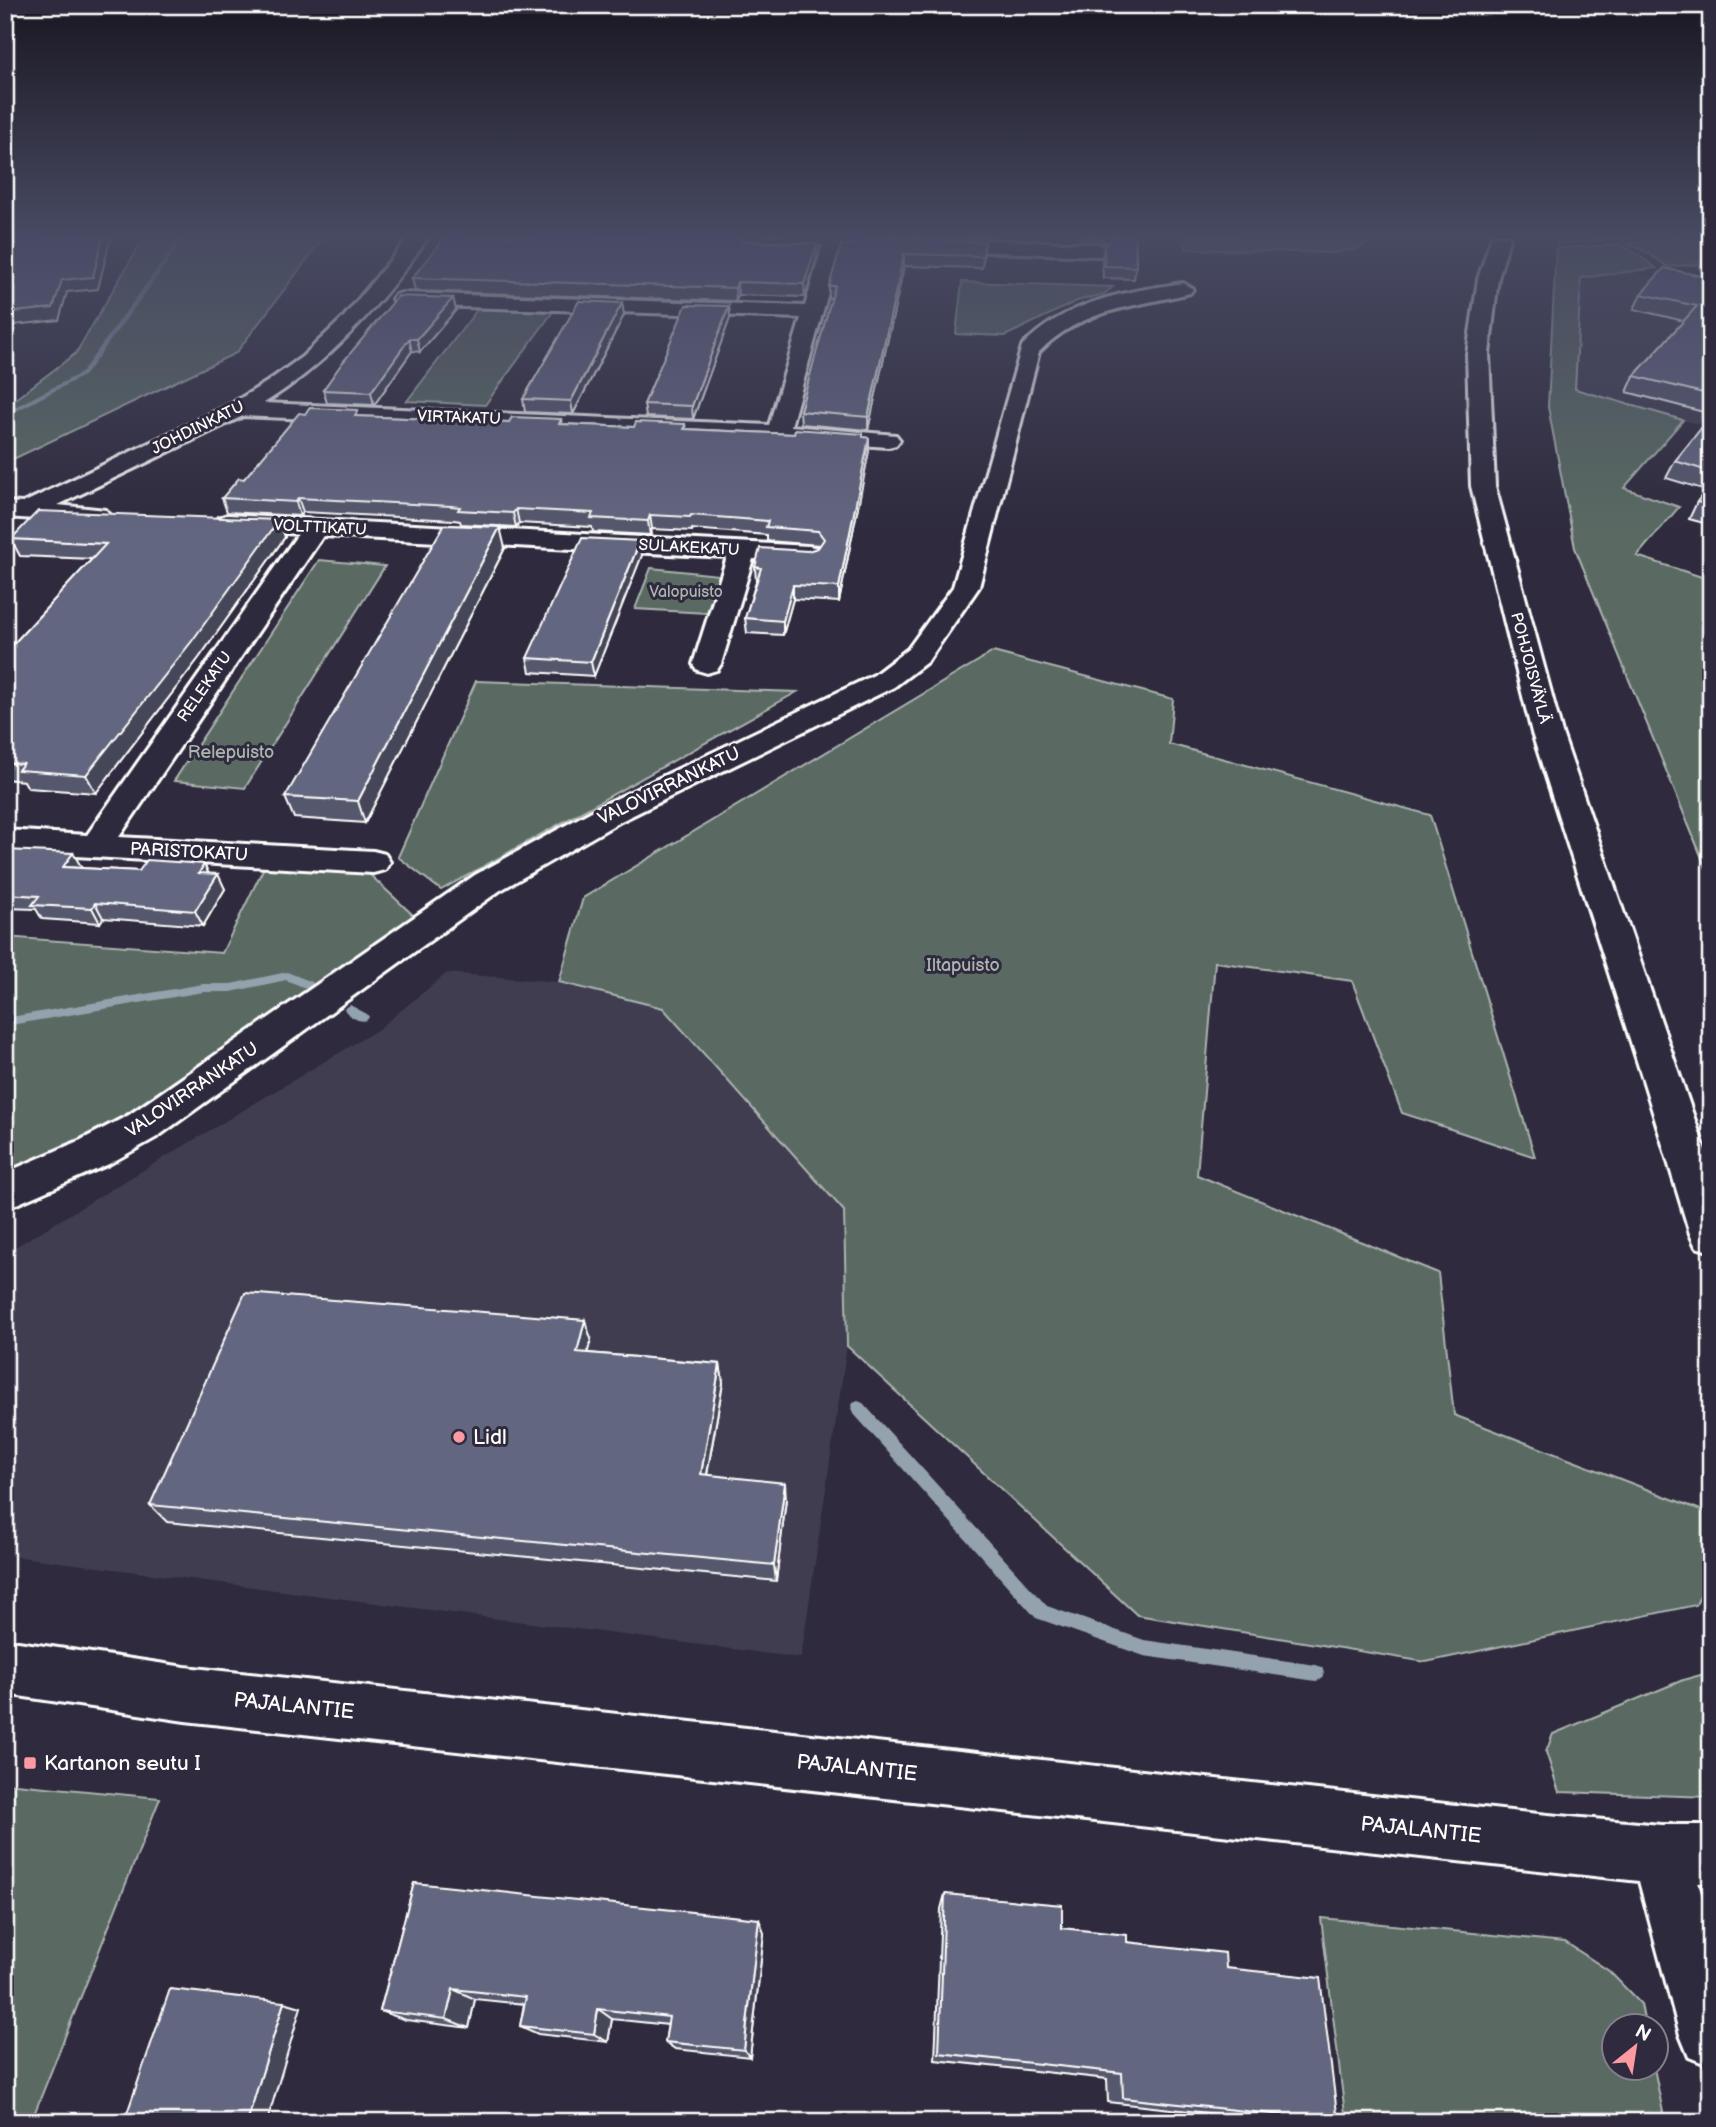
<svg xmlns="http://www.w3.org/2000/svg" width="1716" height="2127" font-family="'Balsamiq Sans',sans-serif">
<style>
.built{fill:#3f3c51}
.green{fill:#5a6a62;stroke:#acb4b0;stroke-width:2}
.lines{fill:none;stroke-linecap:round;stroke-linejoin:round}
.stream{fill:#94a2ae;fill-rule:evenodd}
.minor-casing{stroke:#fff;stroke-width:6}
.major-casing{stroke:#fff;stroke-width:6}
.minor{fill:#2f2a3d;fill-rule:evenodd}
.major{fill:#2f2a3d;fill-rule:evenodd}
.wall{fill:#55586d;stroke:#fff;stroke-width:2}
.shaded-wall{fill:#454759;stroke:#fff;stroke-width:2}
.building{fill:#63667f;stroke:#fff;stroke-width:2}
.poi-dot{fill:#ff9aa2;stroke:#2f2a3d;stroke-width:2.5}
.labels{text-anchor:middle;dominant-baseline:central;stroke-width:6;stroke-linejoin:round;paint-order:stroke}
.far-street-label{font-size:16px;fill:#fff;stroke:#2f2a3d}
.far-park-label{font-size:16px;fill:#acb4b0;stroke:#2f2a3d}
.park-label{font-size:18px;fill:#acb4b0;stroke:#2f2a3d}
.street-label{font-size:18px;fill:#fff;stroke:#2f2a3d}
.near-poi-label{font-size:21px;fill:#fff;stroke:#2f2a3d;text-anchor:start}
.near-street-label{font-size:21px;fill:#fff;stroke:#2f2a3d}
</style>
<rect width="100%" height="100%" fill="#2f2a3d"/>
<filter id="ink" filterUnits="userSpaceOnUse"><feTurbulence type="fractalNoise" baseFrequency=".0143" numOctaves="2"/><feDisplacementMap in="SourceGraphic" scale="14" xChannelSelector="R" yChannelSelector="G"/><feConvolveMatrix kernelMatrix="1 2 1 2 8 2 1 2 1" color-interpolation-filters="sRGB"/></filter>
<g filter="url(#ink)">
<path class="built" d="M1627,270L1711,290V428L1575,389L1581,278Z
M447,973L559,982L663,1008L844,1211L847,1346L801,1658L5,1555V1253L377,1030Z"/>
<path class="green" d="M145,236H325L236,353L5,463V407L76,353Z
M1181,236H1383L1356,249L1334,253L1187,249Z
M1557,236H1660L1556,244Z
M1691,236H1711V251L1698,264L1668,267L1643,250L1627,244Z
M1619,245L1633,251L1656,268L1581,278L1575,389L1683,420L1624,488L1679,507L1637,556L1711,580V880L1575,548L1548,407L1556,248Z
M962,282L1113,287L1104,294L1077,301L1005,336L956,334Z
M480,306L555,309L485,405L407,401Z
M319,560L385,566L245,788L174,781Z
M651,568L719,575L707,613L635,609Z
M993,652L1173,699L1169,744L1430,815L1535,1157L1402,1113L1352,981L1215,962L1197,1175L1438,1273L1454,1415L1711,1514V1570L1696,1605L1426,1662L1137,1615L847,1346L844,1211L663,1008L559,982L583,898Z
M476,681H477L797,692L441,890L398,857Z
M265,865L366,871L415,917L97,1134L5,1173V937L222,953Z
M1711,1672V1797L1559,1792L1546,1752L1553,1734L1683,1680Z
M5,1783L160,1798L31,2122H5Z
M1321,1918L1565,1942L1609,1971L1641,2004L1645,2025H1614V2068H1654L1665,2122H1346Z"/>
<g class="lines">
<path class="stream" d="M178,236H184L168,262L85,375L5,417V412L81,373L163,261Z
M287,972L312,982L314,985L308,989L286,980L231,992H203L5,1026V1018L203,984H231Z
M350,1005L367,1014L369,1017L367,1020C359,1023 348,1016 344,1009Z
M858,1401L863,1403L1047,1606L1144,1640L1316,1665L1322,1667L1324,1673L1322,1679L1316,1681L1144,1656L1036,1618L853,1413L851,1408L853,1403Z"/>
<g class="minor-casing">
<path id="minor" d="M410,236H429C384,301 331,362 264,403L769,425L801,318L402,305L395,303L392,299L395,295L402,293L805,306L823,245L732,242L723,236H880L1100,244L1109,250L1100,256L841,246L791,426L896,435L900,440L896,445L888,447L778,439L243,416L58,505L106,510L110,515L106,520L97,523L5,517V502L23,503L231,404L267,382L302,357L343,318Z
M1711,261V275L1704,273L1701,267Z
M1183,283L1193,289L1190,293C1135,307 1081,308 1039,352L979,587L928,661L894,687L621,821L499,891L157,1137L109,1164L5,1209V1173L81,1140L129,1115L475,875L599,807L874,675L908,649L953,587L1022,346C1065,301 1124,292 1183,283Z
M227,515L809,546L818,548L822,554L818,560L809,562L753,559L721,664L717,670L707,673L697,670L693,664L727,557L323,536L119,837L373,851L385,854L390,862L385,870L373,873L5,852V830L87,835L298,534L218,528L214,523L218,518Z
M5,1640L185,1667L1548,1815L1661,1825H1711V1883H1698L1711,1926V2066L1689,2057L1680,2035L1639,1881L185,1721L5,1694Z"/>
</g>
<g class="major-casing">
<path id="major" d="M1492,236H1510L1498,279L1489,354L1495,486L1562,733L1711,1167V1252L1696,1247L1690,1234L1645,1086L1532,733L1471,486L1467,354L1478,279Z"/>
</g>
<use href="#minor" class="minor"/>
<use href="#major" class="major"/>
</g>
<path class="wall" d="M948,236H986V237Z
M1079,236H1135L1136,267L1134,279L1103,278L1102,258L1104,246L1106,244L1102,239L1079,238Z
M747,241L817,244V256L805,297L738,295L736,301L415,291L412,278Z
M985,242L982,268L904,266L868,430L801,424L800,411L832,298H829V286L852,245Z
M1711,278V414L1627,392L1634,376L1684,321L1634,309L1641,294Z
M453,298L456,310L420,352L412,351L374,405L327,403L323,390Z
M622,303L624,315L573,414L525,412L523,399Z
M729,306L730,318L693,419L646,417L644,404Z
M305,414L509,422L561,419L562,424L634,427L685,424L686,429L794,434H863V437L869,438V451L839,602L793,599L783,635L747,633L745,618L756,582L755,567L818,548L819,546V545L767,541V535L692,529V531L652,529L650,535L593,532L592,527L519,523L516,527L461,524L460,521L454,520L303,512L300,516L227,512L222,498L244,479Z
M1711,416V525L1689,519L1697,502L1706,490L1666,478L1675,461Z
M279,520L285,537L199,658L96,793L28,788L24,781L5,779V653L92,559L20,556L11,539Z
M505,548L365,823L294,818L285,797Z
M642,555L594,676L530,672L527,658Z
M5,849L81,868L139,871L204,864L209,874L225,889L203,926L103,918L100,923L42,919L36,909L5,908Z
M591,1339L587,1353L720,1364L723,1383L707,1475L786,1499L776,1581L167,1522L150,1505Z
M414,1883L764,1933L750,2057L675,2049L665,2042L668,2025L612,2019L608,2042L538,2034L520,2026L524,2004L475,1999L469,2028L406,2020L380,2011Z
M945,1894L1062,1928L1127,1942L1226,1968L1338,2121L1288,2122L1108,2102L1107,2079L935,2060L941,1909Z"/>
<path class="shaded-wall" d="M103,236H111L98,289L67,292L59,320L5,326V313L62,280Z
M817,244V256L805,297L804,284Z
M904,254V266L868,430V417Z
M737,282L738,295L736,301L735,288Z
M453,298L456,310L420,352L417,339Z
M622,303L624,315L573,414L571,401Z
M729,306L730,318L693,419L692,406Z
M409,339L412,351L374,405L371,392Z
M869,438V451L839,602V587Z
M298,498L303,512L300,516L296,502Z
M516,509L519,523L516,527L513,513Z
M650,515L652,529L650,535L648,521Z
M279,520L285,537L199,658L96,793L86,775Z
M500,527L505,548L365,823L358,801Z
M640,541L642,555L594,676L591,662Z
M793,585V599L783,635V621Z
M73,853L82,868L63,867Z
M204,864L211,879L199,873Z
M218,874L225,889L203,926L195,911Z
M95,903L103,918L100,923L92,908Z
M585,1320L591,1339L583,1371L577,1352Z
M720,1364L723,1383L704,1491L701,1474Z
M785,1483L786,1499L776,1581L774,1565Z
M759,1919L764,1933L750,2057L744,2050Z
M453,1989L475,1999L469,2028L446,2019Z
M284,2002L301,2007L267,2122H247Z
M598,2009L612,2019L608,2042L594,2034Z"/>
<path class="building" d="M5,236H103L93,277L62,280L53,308L5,313Z
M446,236H745L742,241L817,244L804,284L737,282L735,288L412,278Z
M1111,236H1135L1136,267L1105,266L1104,246L1113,238Z
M854,237L985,242L983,256L904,254L868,417L800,411L835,286H829L841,245H852Z
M1664,268L1711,278V395L1634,376L1697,306L1641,294Z
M398,296L453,298L417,339H409L371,392L323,390L342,363Z
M579,301L622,303L571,401L523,399Z
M686,305L729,306L692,406L644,404Z
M309,408L358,410L355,416L509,422L512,417L561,419L559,424L634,427L636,422L685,424L684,429L794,434L795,429L863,434V437L869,438L839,587L793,585L783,621L745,618L761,568L755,567L760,548L808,551L818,548L824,539L818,531L766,527L768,521L691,515L690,517L650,515L648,521L591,518L593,513L516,509L513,513L458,510L460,507L451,506L298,498L296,502L222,498L239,478L244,479L299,413L305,414Z
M1711,416V472L1675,461Z
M1711,483V505L1697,502Z
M38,511L279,520L192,641L86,775L18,770L23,764L5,763V653L106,544L11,539Z
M444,525L500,527L358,801L285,797Z
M582,538L640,541L591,662L527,658Z
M5,850L73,853L63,867L139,871L147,860L204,864L199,873L218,874L195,911L95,903L92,908L32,905L39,896L5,894Z
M245,1293L585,1320L577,1352L720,1364L701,1474L785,1483L774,1565L150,1505Z
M414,1883L759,1919L744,2050L665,2042L669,2017L598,2009L594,2034L520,2026L526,1997L453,1989L446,2019L380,2011Z
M945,1894L1062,1905V1928L1127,1935V1942L1225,1953L1226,1968L1320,1978L1338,2121L1123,2098L1122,2073L939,2053Z
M170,1989L284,2002L247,2122H124Z"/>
</g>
<linearGradient id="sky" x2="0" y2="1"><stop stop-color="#1a1722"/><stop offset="0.44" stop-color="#474a62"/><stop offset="1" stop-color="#474a62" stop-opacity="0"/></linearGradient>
<rect width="1716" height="534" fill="url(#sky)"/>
<g class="poi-dot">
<circle cx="459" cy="1437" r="7"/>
<rect x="23" y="1756" width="14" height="14" rx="3.5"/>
</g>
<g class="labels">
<g class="far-street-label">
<text transform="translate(459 418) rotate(2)">VIRTAKATU</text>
<text transform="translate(198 428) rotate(-26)">JOHDINKATU</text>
<text transform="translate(320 528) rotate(3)">VOLTTIKATU</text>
<text transform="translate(689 548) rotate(3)">SULAKEKATU</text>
<text transform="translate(1530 668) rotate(75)">POHJOISVÄYLÄ</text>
<text transform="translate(205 687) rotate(-55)">RELEKATU</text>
</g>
<g class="far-park-label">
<text x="686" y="592">Valopuisto</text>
</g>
<g class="park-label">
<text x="231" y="752">Relepuisto</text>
<text x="963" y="965">Iltapuisto</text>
</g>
<g class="street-label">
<text transform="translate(669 786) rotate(-26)">VALOVIRRANKATU</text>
<text transform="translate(189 852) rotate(3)">PARISTOKATU</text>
<text transform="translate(192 1090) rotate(-34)">VALOVIRRANKATU</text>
</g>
<g class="near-poi-label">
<text x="473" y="1437">Lidl</text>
<text x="44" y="1763">Kartanon seutu I</text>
</g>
<g class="near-street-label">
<text transform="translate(294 1706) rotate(6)">PAJALANTIE</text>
<text transform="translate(857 1768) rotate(6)">PAJALANTIE</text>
<text transform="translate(1421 1830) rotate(6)">PAJALANTIE</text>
</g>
</g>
<rect width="1716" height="2127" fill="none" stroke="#2f2a3d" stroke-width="28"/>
<rect x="14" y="14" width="1688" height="2099" fill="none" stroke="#fff" stroke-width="2.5" filter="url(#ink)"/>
<g transform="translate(1635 2047) rotate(30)"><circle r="33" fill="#2f2a3d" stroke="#827f8b" stroke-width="2"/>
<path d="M0-5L12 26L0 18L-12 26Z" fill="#ff9aa2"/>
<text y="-10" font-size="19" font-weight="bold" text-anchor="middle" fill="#ffffff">N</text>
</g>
</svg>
